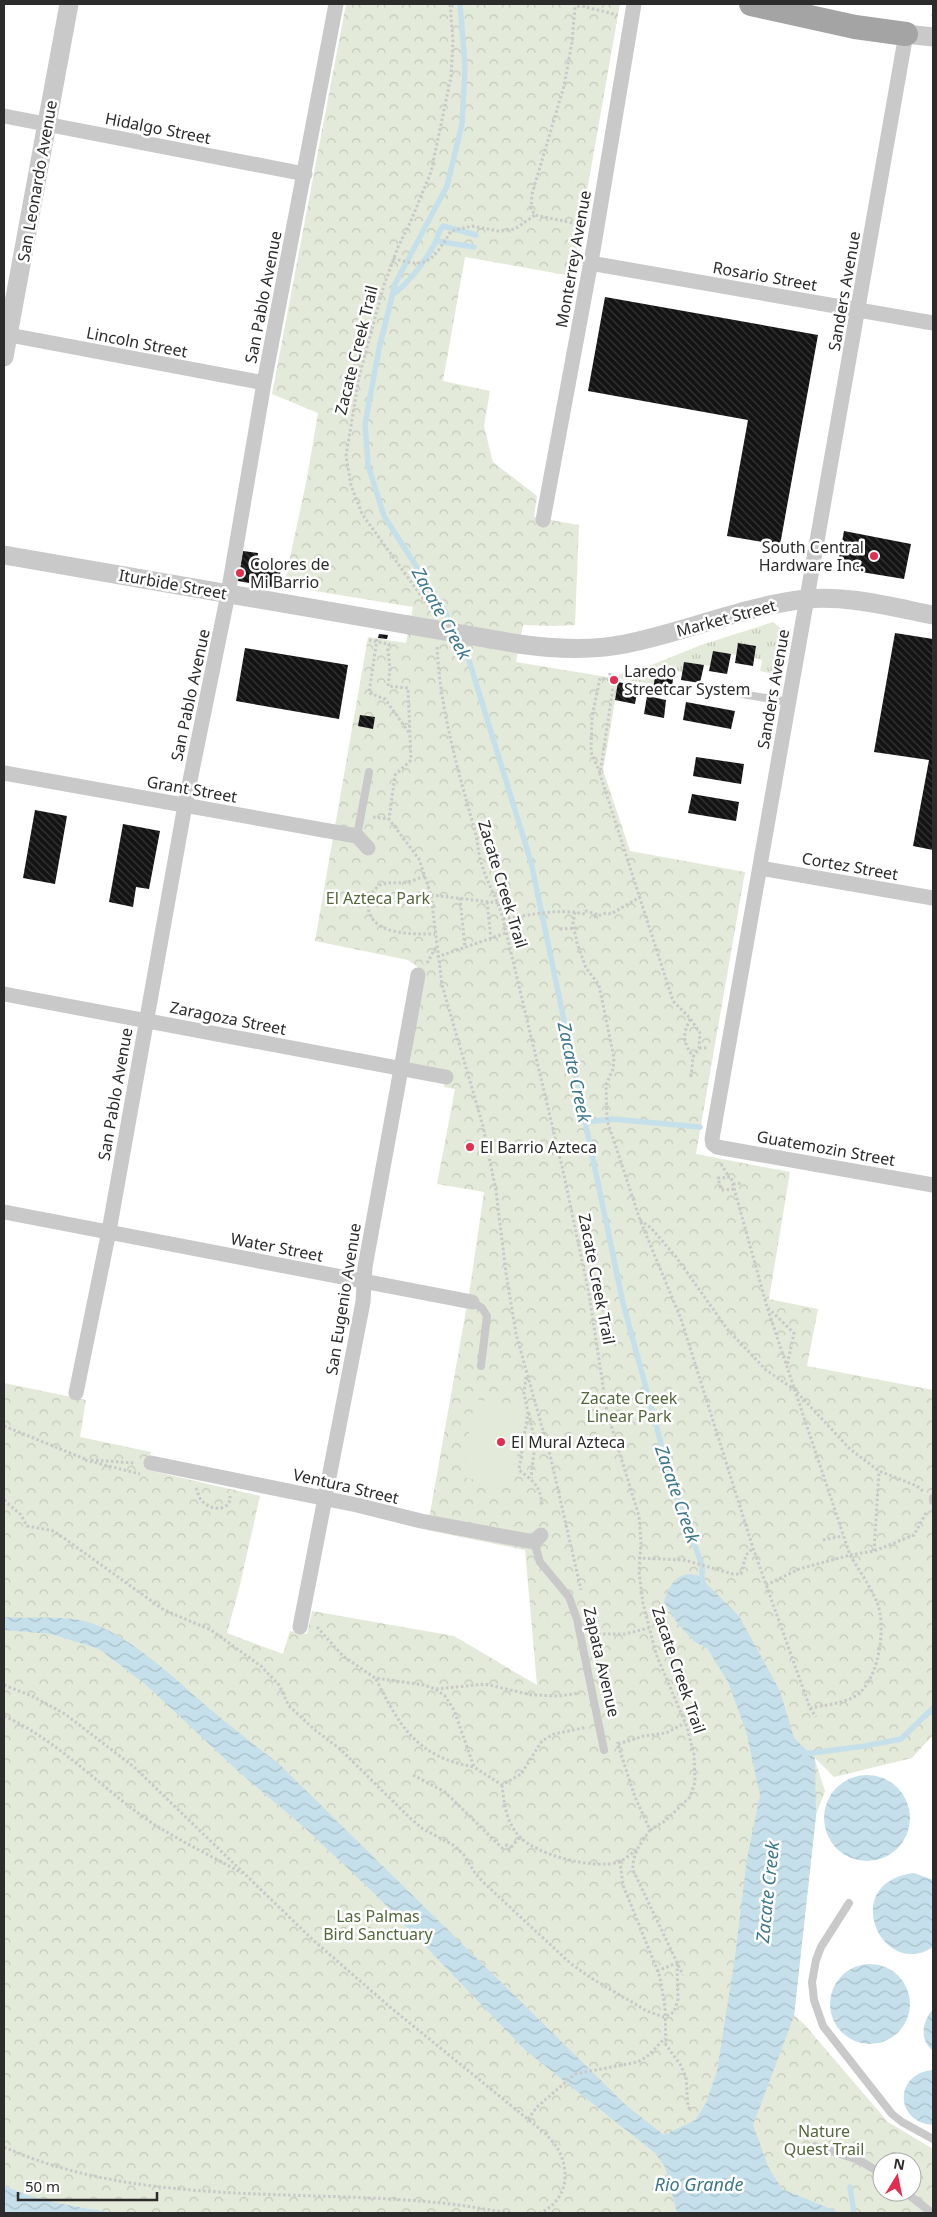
<svg xmlns="http://www.w3.org/2000/svg" width="937" height="2217" font-family="'Noto Sans',sans-serif">
<style>
.grass{fill:url(#grass-tufts)}
.park{fill:url(#park-crowns);fill-rule:evenodd}
.garden{fill:#e4ead9}
.water{fill:url(#water-waves)}
.lines{fill:none;stroke-linecap:round;stroke-linejoin:round}
.stream{stroke:#c5e0ea;stroke-width:5.5}
.building{fill:url(#building-back-hatch)}
.path{stroke:#c9c9c9;stroke-width:3;stroke-dasharray:2.5 2.5;stroke-linecap:butt}
.service{stroke:#c9c9c9;stroke-width:8}
.minor{stroke:#c9c9c9;stroke-width:15}
.tertiary{stroke:#c9c9c9;stroke-width:19}
.primary{stroke:#a4a4a4;stroke-width:24}
.tertiary-bridge{stroke:#c9c9c9;stroke-width:19}
.poi-dot{fill:#e32e51;stroke:#fff;stroke-width:2}
.labels{text-anchor:middle;dominant-baseline:central;stroke-width:5;stroke-linejoin:round;paint-order:stroke}
.street-label{font-size:16px;fill:#2c2c2c;stroke:#fff}
.poi-label{font-size:16px;fill:#2c2c2c;stroke:#fff;text-anchor:start}
.park-label{font-size:16px;fill:#54673a;stroke:#fff}
.water-label{font-size:18px;font-style:italic;fill:#3c778c;stroke:#fff}
</style>
<defs>
<pattern id="grass-tufts" width="24" height="20" patternUnits="userSpaceOnUse" patternTransform="scale(1.25)"><rect width="24" height="20" fill="#e4ead9"/><path d="M3 7l-1-3M5 7V3M7 7l1-3M15 17l-1-3M17 17v-4M19 17l1-3" fill="none" stroke="#c4c9ba"/></pattern>
<pattern id="park-crowns" width="20" height="18" patternUnits="userSpaceOnUse" patternTransform="scale(1.25)"><rect width="20" height="18" fill="#e4ead9"/><path d="M2 6a3 3 0 1 1 6 0M12 15a3 3 0 1 1 6 0" fill="none" stroke="#c4c9ba"/></pattern>
<pattern id="water-waves" width="16" height="10" patternUnits="userSpaceOnUse" patternTransform="scale(1.25)"><rect width="16" height="10" fill="#c5e0ea"/><path d="M0 5q4-4 8 0t8 0" fill="none" stroke="#a9c0c9"/></pattern>
<pattern id="building-back-hatch" width="6" height="6" patternUnits="userSpaceOnUse" patternTransform="scale(1.25)"><rect width="6" height="6" fill="#131313"/><path d="M-1 5l2 2M0 0l6 6M5-1l2 2" fill="none" stroke="#363636"/></pattern>
</defs>
<rect width="100%" height="100%" fill="#fff"/>
<path class="grass" d="M773,622L783,630L775,674L760,671L762,660L754,658L756,646L738,643L736,655L713,651L710,666L684,662L682,672L676,671L674,673L656,670L654,684L619,679V674L639,670L701,645Z"/>
<path class="park" d="M346,4H620L572,276L465,257L443,381L490,391L484,426L493,462L537,496L534,517L579,525L575,625L554,626L523,625L516,662L619,679L603,770L630,851L745,872L696,1154L790,1172L769,1299L818,1309L807,1366L933,1390V1735L912,1758L834,1777L814,1757L825,1791L816,1815L794,2015L804,2024L888,2122L933,2149V2213H841L782,2190L768,2166L689,2213H117C79,2207 38,2202 4,2185V1383L86,1400L80,1437L151,1452L148,1470L260,1496L240,1585L227,1633L283,1654L290,1631L307,1634L312,1611L454,1636L537,1685L525,1550L427,1530L470,1288L484,1192L437,1184L455,1089L444,1087L447,1070L410,1063L423,971L408,960L315,941L368,637L406,643L413,607L284,586L307,478L318,413L272,394ZM882,2162H912V2192H882Z"/>
<path class="garden" d="M475,1399L525,1408L512,1486L461,1477Z"/>
<path class="water" d="M688,1574L697,1575L702,1579L739,1616L780,1691L794,1738L815,1758L816,1815L794,2016L753,2125L768,2166L782,2189L841,2213H677L665,2167L655,2153L525,2050L378,1897L304,1827L239,1772L145,1684L99,1649L51,1634L4,1630V1617C31,1619 61,1615 88,1622C126,1634 168,1672 197,1698C223,1720 250,1742 278,1763L627,2106L664,2135L695,2120L706,2103L717,2071L735,1957L747,1858L760,1795L746,1731L728,1682L707,1648L695,1642L678,1624L664,1602C668,1589 673,1577 688,1574Z
M824 1818a43 43 0 1 1 86 0a43 43 0 1 1-86 0Z
M914,1873L933,1880V1947C881,1981 838,1882 914,1873Z
M830 2004a40 40 0 1 1 80 0a40 40 0 1 1-80 0Z
M933,2009V2051C919,2039 922,2022 933,2009Z
M933,2070V2125C894,2122 894,2073 933,2070Z
M4,2185C38,2202 79,2207 117,2213H4Z"/>
<g class="lines">
<path class="stream" d="M436,241L474,247
M393,294C407,286 429,256 436,241C438,236 439,231 443,226L476,235
M453,628L443,608L384,516L368,465L365,424L379,349L395,284L447,186L462,124L465,68L460,4
M458,637L468,657L531,862L623,1303L672,1484L702,1565V1579L704,1586
M587,1122L612,1119L700,1127
M804,1754L865,1746L901,1739L933,1708
M850,2187L854,2213"/>
</g>
<path class="building" d="M605,297L818,335L780,545L727,536L748,420L588,391Z
M844,531L911,544L904,579L837,568Z
M243,551L258,553L257,561L282,565L277,588L238,581Z
M895,633L933,639V850L913,846L929,760L874,752Z
M379,634L388,635L387,639L378,638Z
M738,643L756,646L753,666L735,663Z
M245,648L348,665L339,719L236,701Z
M713,651L731,654L727,674L709,671Z
M684,662L704,665L700,683L681,680Z
M656,670L674,673L671,693L653,690Z
M618,682L638,686L635,704L615,700Z
M647,696L666,700L664,718L644,714Z
M686,702L735,711L731,729L683,720Z
M360,715L375,717L373,729L358,726Z
M696,757L744,764L741,784L693,776Z
M692,794L739,802L736,821L688,813Z
M35,810L67,816L55,884L23,878Z
M123,824L160,831L149,889L136,887L133,907L109,902Z"/>
<g class="lines">
<path class="path" d="M932,16L933,15
M582,225L535,215L531,209L532,194L564,86L572,42L575,7L582,6L617,15
M393,258C428,270 433,260 451,231L472,226L498,231L515,229L535,215
M432,611L362,514L351,485L346,456L359,377L384,285L398,247L410,223L431,172L451,77L453,41L450,4
M377,639L369,693L385,699L410,734
M369,640L389,644L388,650L390,669L388,686L408,688L411,760L395,775L389,819L419,859L431,895L442,985L483,1126L496,1191L506,1273L516,1334L551,1459L581,1590
M437,647C440,709 458,771 475,831C478,842 478,854 482,865C487,883 498,900 503,919L564,1175L589,1294L607,1412L639,1516L641,1542L639,1572L643,1603L656,1654L687,1727L694,1755L695,1782L690,1797L665,1821L650,1830L635,1797L617,1742
M610,673L609,680L614,681L600,774L673,1001L690,1018L700,1033L699,1048L693,1057L691,1077
M600,773L591,752L592,717L600,678L609,680
M373,817L389,819
M425,876C419,878 413,881 407,882C397,884 389,881 380,885C374,889 368,897 368,904C368,936 413,934 435,934
M431,895L499,903
M460,898L465,948
M487,902L491,939
M575,912L573,923L577,943L586,968L599,985L614,1058L613,1069L606,1085L607,1120L640,1220L681,1319L753,1548L810,1708L816,1717
M594,917L606,913L611,914L640,897
M503,919C530,915 558,908 585,914L586,911L596,914L594,917
M560,929L577,928
M437,957L506,933
M427,963L436,947
M690,1019C682,1036 683,1041 693,1057
M699,1048H708
M721,1164L729,1177
M733,1184L742,1183
M734,1189L721,1190L718,1178L731,1177L767,1307L850,1555L874,1551L914,1535L927,1511
M640,1220L651,1228L676,1257L728,1330L766,1370L795,1390L850,1449L879,1471L917,1486L924,1492
M768,1308L794,1333L787,1366
M526,1377L524,1394L528,1412L519,1470C534,1482 540,1485 542,1505
M529,1413L535,1444L531,1478
M4,1426L85,1459
M85,1460L140,1474
M91,1460L135,1463
M196,1488C198,1492 199,1499 203,1502C212,1511 231,1511 230,1496
M4,1500L21,1515L27,1526L54,1531L164,1610L211,1630L261,1666L279,1685L289,1706L315,1730L340,1749L411,1819L423,1829L455,1846L464,1855L475,1873L483,1882L570,1963L591,1978L647,2011L664,2017L674,2012L678,1999L677,1963
M823,1540L843,1536
M874,1551L879,1471
M638,1558L684,1560L733,1574H741L746,1555L753,1548
M766,1585L799,1569L850,1555C859,1570 870,1586 877,1602C887,1627 879,1685 852,1698C840,1704 824,1705 811,1708
M317,1627L343,1656L375,1678L424,1685L435,1689L445,1696L454,1710L474,1767L502,1785L521,1774L542,1741L554,1734L587,1727
M593,1634H625L649,1628
M376,1679C400,1727 417,1757 474,1767
M4,1685L34,1697L65,1714L134,1767L313,1940L390,2007L546,2134C551,2140 557,2146 560,2153C571,2178 564,2202 540,2213
M436,1689L485,1684L532,1695L559,1696L580,1693
M4,1716C59,1741 100,1787 149,1821C178,1840 211,1856 242,1873
M618,1744L644,1736L666,1733L685,1723
M413,1775L445,1792L502,1848L507,1845L511,1848
M502,1785C504,1803 506,1822 519,1836C536,1855 594,1870 618,1862C625,1860 632,1853 637,1849
M650,1830C641,1843 632,1854 633,1870L683,1975
M508,1851L520,1837
M620,1861L623,1885L660,1977L665,2007L666,2045L680,2064L686,2077L688,2107L692,2111
M657,1971L677,1963
M528,2119L537,2107L575,2074L638,2062L649,2055L665,2038
M4,2147C136,2206 290,2189 431,2202C457,2204 484,2209 510,2213"/>
<path class="service" d="M742,694L789,702
M357,836L369,772
M472,1302L482,1308L487,1316L481,1366
M933,1498V1501
M534,1542L540,1562L569,1597L577,1619L604,1750
M849,1903L821,1947L816,1960L812,1982L814,2000L823,2026L892,2114L902,2122L933,2139
M815,2146L859,2160L882,2174
M905,2192L932,2213"/>
<path class="minor" d="M906,34L712,1139L713,1144L717,1147L933,1185
M4,116L305,174
M590,263L933,323
M4,334L264,383
M543,520L594,245L634,4
M4,773L357,836L368,848
M760,868L933,898
M4,994L446,1077
M4,1212L472,1302
M76,1393L109,1231L185,805L228,594L264,383L336,4
M151,1463L357,1505L421,1521L534,1542L541,1535
M300,1627L363,1302L365,1267L418,975"/>
<path class="tertiary" d="M906,34L933,37
M4,357L69,4
M4,555L409,625
M519,644C554,649 590,651 625,644C686,632 744,606 806,599C848,595 892,607 933,615"/>
<path class="primary" d="M751,4L855,27L906,34"/>
<path class="tertiary-bridge" d="M409,625L519,644"/>
</g>
<g class="poi-dot">
<circle cx="874" cy="556" r="5"/>
<circle cx="240" cy="573" r="5"/>
<circle cx="614" cy="680" r="5"/>
<circle cx="470" cy="1147" r="5"/>
<circle cx="501" cy="1442" r="5"/>
</g>
<g class="labels">
<g class="street-label">
<text transform="translate(158 128) rotate(11)">Hidalgo Street</text>
<text transform="translate(37 181) rotate(-80)">San Leonardo Avenue</text>
<text transform="translate(573 259) rotate(-80)">Monterrey Avenue</text>
<text transform="translate(765 276) rotate(10)">Rosario Street</text>
<text transform="translate(844 291) rotate(-80)">Sanders Avenue</text>
<text transform="translate(263 297) rotate(-79)">San Pablo Avenue</text>
<text transform="translate(137 342) rotate(11)">Lincoln Street</text>
<text transform="translate(356 350) rotate(-76)">Zacate Creek Trail</text>
<text transform="translate(173 584) rotate(10)">Iturbide Street</text>
<text transform="translate(726 618) rotate(-15)">Market Street</text>
<text transform="translate(773 689) rotate(-80)">Sanders Avenue</text>
<text transform="translate(190 695) rotate(-78)">San Pablo Avenue</text>
<text transform="translate(192 789) rotate(10)">Grant Street</text>
<text transform="translate(850 866) rotate(10)">Cortez Street</text>
<text transform="translate(503 884) rotate(73)">Zacate Creek Trail</text>
<text transform="translate(228 1018) rotate(11)">Zaragoza Street</text>
<text transform="translate(115 1094) rotate(-80)">San Pablo Avenue</text>
<text transform="translate(826 1148) rotate(10)">Guatemozin Street</text>
<text transform="translate(277 1247) rotate(11)">Water Street</text>
<text transform="translate(597 1279) rotate(79)">Zacate Creek Trail</text>
<text transform="translate(343 1299) rotate(-81)">San Eugenio Avenue</text>
<text transform="translate(346 1486) rotate(13)">Ventura Street</text>
<text transform="translate(602 1662) rotate(77)">Zapata Avenue</text>
<text transform="translate(679 1670) rotate(71)">Zacate Creek Trail</text>
</g>
<g class="poi-label">
<text x="864" y="547" text-anchor="end">South Central<tspan x="864" dy="18">Hardware Inc.</tspan></text>
<text x="250" y="564">Colores de<tspan x="250" dy="18">Mi Barrio</tspan></text>
<text x="624" y="671">Laredo<tspan x="624" dy="18">Streetcar System</tspan></text>
<text x="480" y="1147">El Barrio Azteca</text>
<text x="511" y="1442">El Mural Azteca</text>
</g>
<g class="park-label">
<text x="378" y="898">El Azteca Park</text>
<text x="629" y="1398">Zacate Creek<tspan x="629" dy="18">Linear Park</tspan></text>
<text x="378" y="1916">Las Palmas<tspan x="378" dy="18">Bird Sanctuary</tspan></text>
<text x="824" y="2131">Nature<tspan x="824" dy="18">Quest Trail</tspan></text>
</g>
<g class="water-label">
<text transform="translate(442 613) rotate(61)">Zacate Creek</text>
<text transform="translate(575 1072) rotate(78)">Zacate Creek</text>
<text transform="translate(678 1494) rotate(71)">Zacate Creek</text>
<text transform="translate(767 1892) rotate(-84)">Zacate Creek</text>
<text x="699" y="2184">Rio Grande</text>
</g>
</g>
<rect width="937" height="2217" fill="none" stroke="#2c2c2c" stroke-width="10"/>
<g transform="translate(897 2177) rotate(10)"><circle r="24" fill="#ffffff" stroke="#ababab"/>
<path d="M0-4L9 19L0 12L-9 19Z" fill="#e32e51"/>
<text y="-8" font-size="14" font-weight="bold" text-anchor="middle" fill="#2c2c2c">N</text>
</g>
<path d="M18 2192v8h139v-8" fill="none" stroke="#2c2c2c" stroke-width="2.5"/>
<text x="25" y="2192" font-size="15" fill="#2c2c2c" stroke="#ffffff" stroke-width="4" paint-order="stroke">50 m</text>
</svg>
